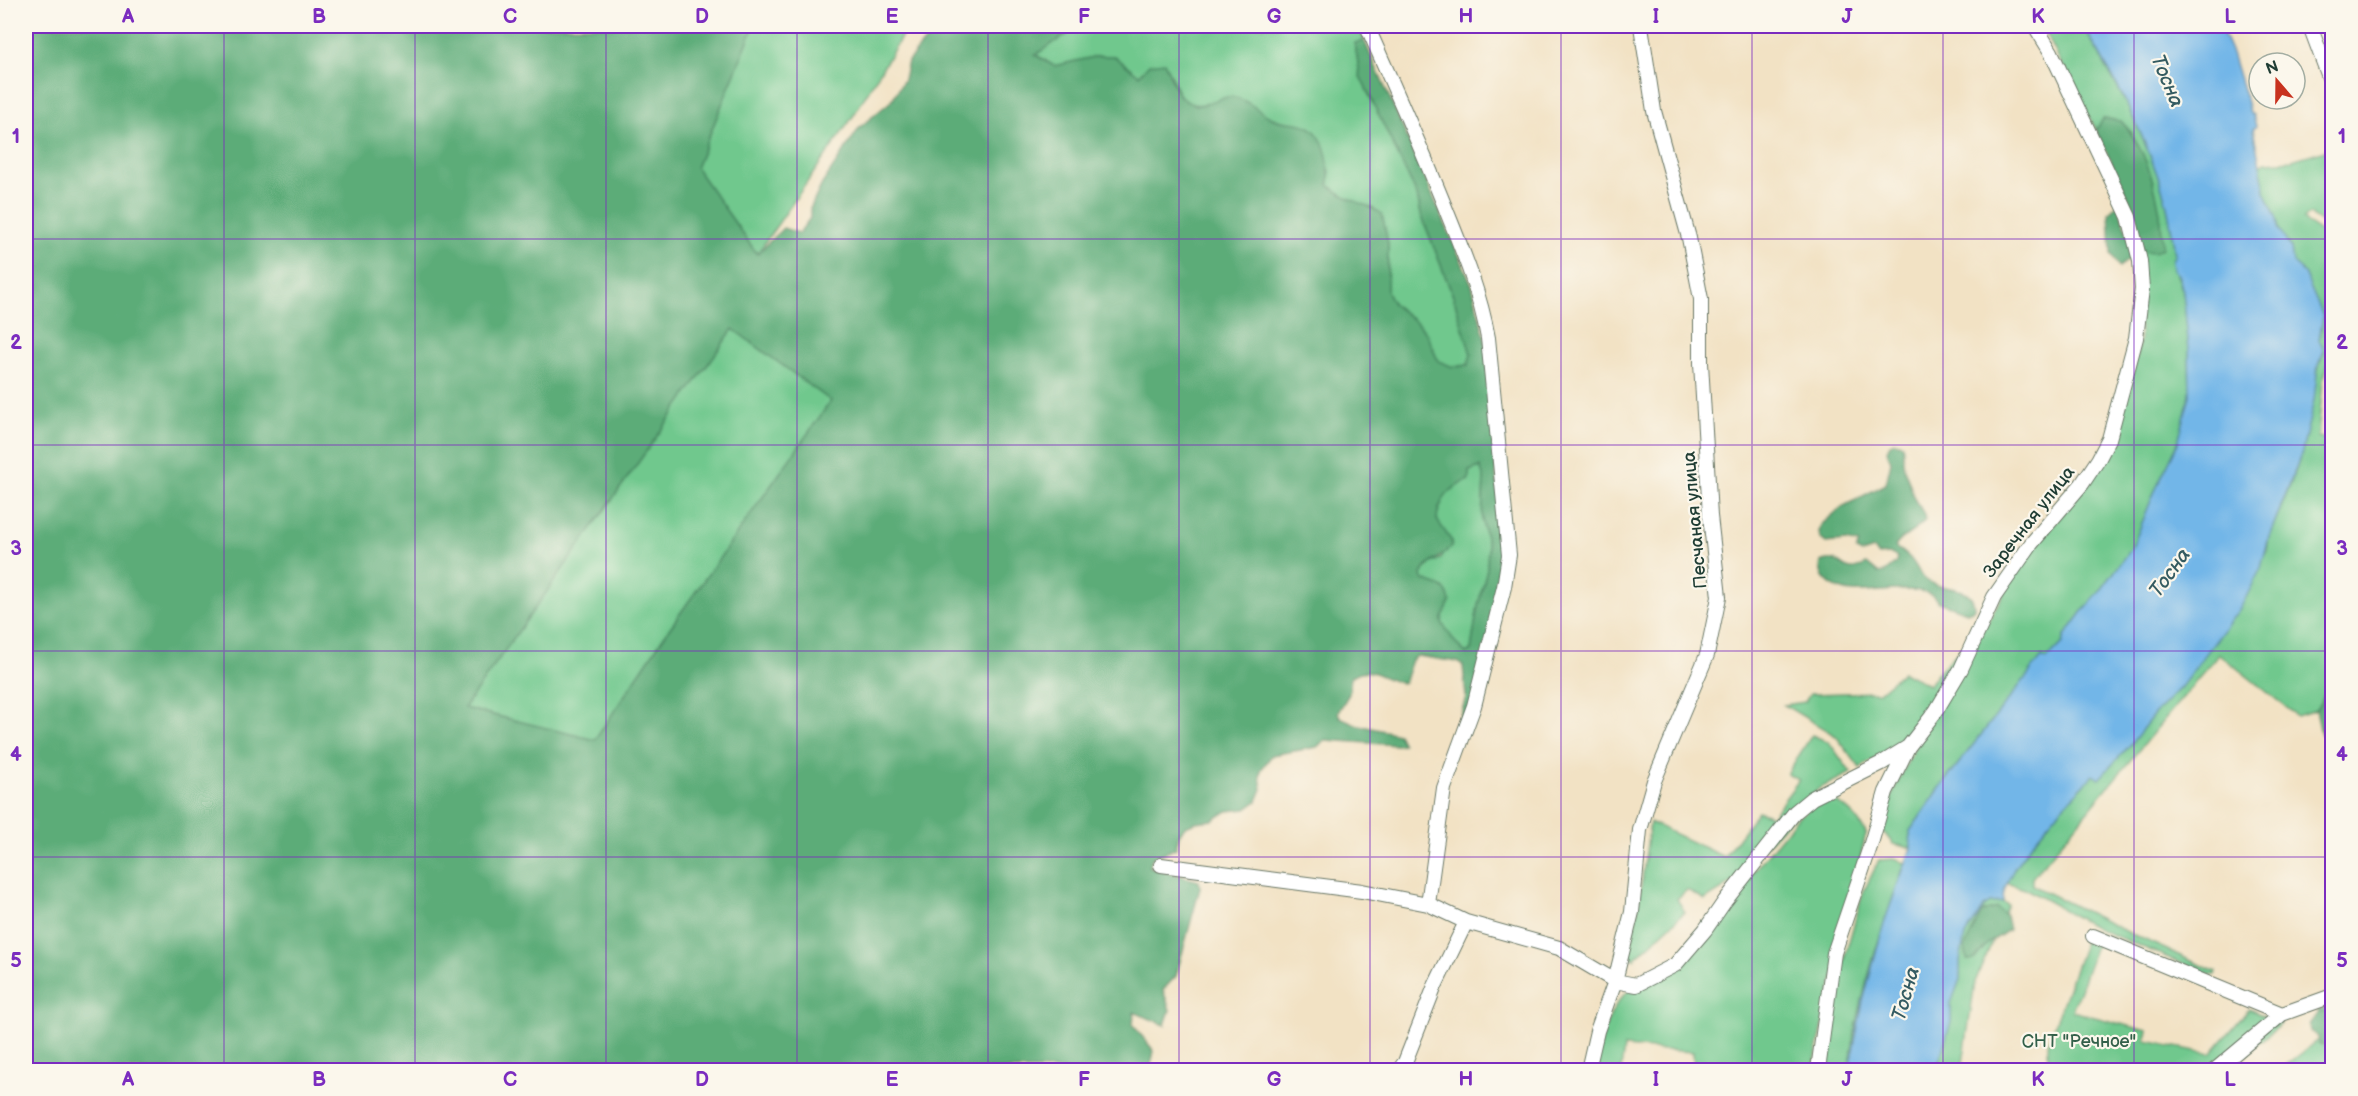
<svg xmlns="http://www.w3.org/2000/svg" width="2358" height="1096" font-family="'Balsamiq Sans',sans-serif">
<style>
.green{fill:#70c88d;stroke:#488260;stroke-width:1.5}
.forest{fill:#5cac78;stroke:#3e7456;stroke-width:1.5;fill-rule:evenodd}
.water{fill:#72b6e8;stroke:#487a8e;stroke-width:1.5}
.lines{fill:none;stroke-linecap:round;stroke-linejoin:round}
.street-casing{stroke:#697766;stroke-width:16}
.street{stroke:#fff;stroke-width:14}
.grid{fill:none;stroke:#7b2cbf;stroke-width:1.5;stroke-opacity:0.55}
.labels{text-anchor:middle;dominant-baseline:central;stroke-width:4.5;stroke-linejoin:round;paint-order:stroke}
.street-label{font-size:18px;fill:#1f3d34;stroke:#fbf7ec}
.park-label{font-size:18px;fill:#33604a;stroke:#fbf7ec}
.water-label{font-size:20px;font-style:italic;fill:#345b61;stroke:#fbf7ec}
.neatline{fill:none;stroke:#7b2cbf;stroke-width:2}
.grid-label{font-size:20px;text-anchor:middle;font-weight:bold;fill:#7b2cbf}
</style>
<rect width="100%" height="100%" fill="#fbf7ec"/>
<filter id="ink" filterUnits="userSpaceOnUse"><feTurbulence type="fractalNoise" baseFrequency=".0167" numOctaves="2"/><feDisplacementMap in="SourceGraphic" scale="12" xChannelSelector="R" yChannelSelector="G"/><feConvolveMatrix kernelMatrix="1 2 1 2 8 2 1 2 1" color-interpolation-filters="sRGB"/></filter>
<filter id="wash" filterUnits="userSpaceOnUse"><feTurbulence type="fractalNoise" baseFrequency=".008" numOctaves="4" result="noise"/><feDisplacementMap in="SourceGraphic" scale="24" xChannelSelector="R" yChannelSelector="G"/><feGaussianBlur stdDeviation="1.35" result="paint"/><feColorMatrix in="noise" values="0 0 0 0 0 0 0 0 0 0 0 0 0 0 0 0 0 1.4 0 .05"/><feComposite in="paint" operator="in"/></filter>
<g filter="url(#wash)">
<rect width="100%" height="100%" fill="#f2e2c4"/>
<path class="green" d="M754,26H908L852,118L757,254L696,168Z
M1077,26H1359L1364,40L1355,44L1360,76L1417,195L1421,214L1453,296L1472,354L1468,365L1453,367L1438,361L1427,334L1416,322L1393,304L1387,291L1388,244L1382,214C1363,201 1347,202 1328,185L1330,171L1301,124C1275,124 1254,108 1232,96C1201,107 1181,114 1171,74L1139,75L1114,56H1098L1054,66L1035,54L1072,31Z
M2042,26L2070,28V26H2083C2114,80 2146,135 2164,195C2170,214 2172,234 2175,254L2172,260L2183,292L2189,349L2190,395L2178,443L2154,493L2132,548L2099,593L2084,610L2065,636L2063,643L2046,660L2042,657L1945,781L1910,831L1911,848L1893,844L1882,830L1894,790L1914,749L2022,562L2092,478L2116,443L2140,340L2132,133L2121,121L2103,119L2096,130Z
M2332,148V230L2310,215L2303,220L2332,240V352L2323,381L2318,437L2332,439V682L2316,710L2297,716L2219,654L2032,878V885L2123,930L2216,972L2215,975H2210L2096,928L2028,890L2006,883C2028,842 2062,809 2093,775L2099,779L2130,745L2154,714L2181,687L2267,551L2269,537C2280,509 2294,480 2302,451C2311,419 2312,380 2324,351L2319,340L2323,316L2304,273L2293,263L2291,248L2280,235L2277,219L2265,191L2259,165L2266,162L2292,160Z
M733,329L831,401L665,635L595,740L464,708Z
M1480,467L1484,478L1482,521L1488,546L1487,569L1478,606L1471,650L1466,653C1455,646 1450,633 1442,623L1444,612L1427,582L1422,579L1421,574L1430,564L1442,558L1437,515L1444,498L1452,487L1469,480V471Z
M1963,647C1937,703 1914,737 1860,768L1836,736L1784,705L1805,702L1810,694L1879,692L1903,672L1929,685L1936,674Z
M1812,735L1829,742L1851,773L1818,789L1732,883L1705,900L1687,890L1677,899L1685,912L1634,959L1629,954L1638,909L1650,822L1724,857L1758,811L1772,816L1799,780L1787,774Z
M1825,797C1845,805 1855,814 1866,833L1813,1070H1694L1693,1052L1624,1047L1621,1070H1596C1599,1045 1606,1014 1624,995C1635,984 1656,978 1671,972L1798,817Z
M1893,859L1905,863C1881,930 1858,999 1849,1070H1827L1838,980L1863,893L1879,860Z
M2003,902L2008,905L1975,982L1962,1070H1948V1068L1938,1065L1951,1022V1003L1960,979V960L1965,935L1984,907L1990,903Z
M2085,941L2096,946L2072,1011L2148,1031L2146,1041L2211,1054L2249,1009L2281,1024L2225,1070H2048V1044Z
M2332,1006V1070H2280L2330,1031L2326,1019L2318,1011Z"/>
<path class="forest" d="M26,26H754L696,168L757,254L783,228L799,233L810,218V209L822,184L860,127L890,102L895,95L904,79L908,61L926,40L934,26H1077L1072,31L1035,55L1054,66L1098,56H1114L1139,75L1149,64L1164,62C1171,74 1173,93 1186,101C1204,113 1217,94 1234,97C1250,100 1259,113 1274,119C1286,124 1290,121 1301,124C1326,129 1330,164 1329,185C1347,202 1363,201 1382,214L1388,244L1387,291L1393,304L1416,322L1427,334L1438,361L1453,367L1468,365L1471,354L1453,296L1421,214L1417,195L1360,76L1355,43L1364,40L1472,285L1485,338L1504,569L1477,694L1458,734L1457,728L1466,697L1463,666L1458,662L1417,656L1412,660L1404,683C1384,682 1370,662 1351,677L1349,694L1338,712L1340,717L1358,725L1398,734L1403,744L1397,745L1325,740L1317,747L1272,755L1261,770L1260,776L1262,789L1257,801L1246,809L1227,811L1213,820L1196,822L1185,826L1179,835L1176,848L1152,858L1150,867L1199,881L1200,888L1176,976L1163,990L1170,1010L1165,1025L1134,1012L1133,1025L1154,1051L1150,1070H26ZM733,329L831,401L665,635L595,740L464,708ZM1480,467L1484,478L1482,521L1488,546L1487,569L1478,606L1471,650L1466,653C1455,646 1450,633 1442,623V618L1450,602C1446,582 1436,587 1422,579L1421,574C1428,561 1443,558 1452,546L1451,540L1437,520C1437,501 1452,486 1469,480V471Z
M2103,119L2121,121C2150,153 2163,206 2162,248L2155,252L2143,251L2141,248L2134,210L2096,130Z
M2118,204L2135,255L2119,267L2111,254L2109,212Z
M1895,442L1902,444C1904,452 1902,460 1904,468C1907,477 1911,485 1913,495C1915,505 1923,506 1925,520C1917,532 1902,535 1895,547C1900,551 1906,554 1910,558C1918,567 1920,578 1931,583C1946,591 1975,584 1974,609L1967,612L1938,602C1926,581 1875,594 1853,592C1838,591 1816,580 1821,562C1840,554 1839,569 1853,569C1858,569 1863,565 1867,564L1878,573L1885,572L1896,563L1897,557L1891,554L1878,555L1874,549L1862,553L1856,550L1859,544L1846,541L1826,543L1820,538L1819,532L1821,525L1842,507L1886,484L1891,462L1887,450L1890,444Z
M2332,682V731L2321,734L2316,710Z
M1997,908L2006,916L2009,930L1987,944L1974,960H1967L1965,947L1980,915L1982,912Z
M2332,1010V1046L2319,1044L2318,1037L2310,1031L2309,1025L2317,1014Z"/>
<path class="water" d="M2083,26H2220L2232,53L2250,113L2253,115L2256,126L2253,129L2265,191L2277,219L2278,228L2291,249L2293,263L2304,273L2323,316L2319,340L2324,351L2318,365L2314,400L2302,452L2269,537L2261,568L2241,607L2181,687L2154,714L2130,745L2099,779L2093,775C2069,801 2001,867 2003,902L1990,903L1984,907L1965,935L1960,960V979L1951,1003V1022L1938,1064L1949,1068L1948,1070H1849L1863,1001L1884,923L1911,848L1910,831L1945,781L2042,657L2046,660L2063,643L2065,636L2084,610L2099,593L2132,548L2154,493L2178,443L2190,395L2189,349L2183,292L2179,276L2173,269L2172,260L2175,254C2172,234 2170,214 2164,195C2146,136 2115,78 2083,26Z"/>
</g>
<g filter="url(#ink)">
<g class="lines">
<g class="street-casing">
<path id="street" d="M1367,26C1394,87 1422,149 1447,212C1464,254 1480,293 1488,338L1509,555L1504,587L1474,706L1444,788L1428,904
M2310,26L2332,85
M1161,865L1362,891L1428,904L1466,922L1559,948L1615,981L1636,985L1675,965L1705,930L1725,901L1795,812L1812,798L1882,763L1908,747
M2093,936L2282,1014
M1399,1070L1405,1062L1435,986L1466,922
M1588,1070L1597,1031L1615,981L1632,912L1640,830L1654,781L1707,655L1719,597L1710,516L1701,363V299L1689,238L1654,111L1641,26
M1818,1070L1834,953L1870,847L1886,792L1908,747L1936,711L1961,669L1994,597L2031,544L2082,484L2098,460L2109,439L2136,338L2142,289L2140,261L2129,217L2051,52L2035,26
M2215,1070L2282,1014L2332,996"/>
</g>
<use href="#street" class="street"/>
</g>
</g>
<path class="grid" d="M224,26V1070M415,26V1070M606,26V1070M797,26V1070M988,26V1070M1179,26V1070M1370,26V1070M1561,26V1070M1752,26V1070M1943,26V1070M2134,26V1070M26,239H2332M26,445H2332M26,651H2332M26,857H2332"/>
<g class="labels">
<g class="street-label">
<text transform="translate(1695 520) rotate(-95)">Песчаная улица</text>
<text transform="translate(2029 522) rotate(-52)">Заречная улица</text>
</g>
<g class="park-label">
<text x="2079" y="1041">СНТ "Речное"</text>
</g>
<g class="water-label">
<text transform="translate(2167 81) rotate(67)">Тосна</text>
<text transform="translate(2170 573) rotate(-54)">Тосна</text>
<text transform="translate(1906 994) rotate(-74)">Тосна</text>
</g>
</g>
<rect width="2358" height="1096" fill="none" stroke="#fbf7ec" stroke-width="66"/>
<g transform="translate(2277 81) rotate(340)"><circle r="28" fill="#fbf7ec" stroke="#a3ada2" stroke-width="1.5"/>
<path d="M0-4.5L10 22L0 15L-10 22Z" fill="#c8321e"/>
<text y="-9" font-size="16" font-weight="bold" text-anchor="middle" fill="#1f3d34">N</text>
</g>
<rect x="33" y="33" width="2292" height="1030" class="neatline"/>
<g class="grid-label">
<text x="128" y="23">A</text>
<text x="319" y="23">B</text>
<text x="510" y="23">C</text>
<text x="702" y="23">D</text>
<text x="892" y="23">E</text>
<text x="1084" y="23">F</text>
<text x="1274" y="23">G</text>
<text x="1466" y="23">H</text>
<text x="1656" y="23">I</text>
<text x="1847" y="23">J</text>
<text x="2038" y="23">K</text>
<text x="2230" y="23">L</text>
<text x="16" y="143">1</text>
<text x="2342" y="143">1</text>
<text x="16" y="349">2</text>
<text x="2342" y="349">2</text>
<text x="16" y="555">3</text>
<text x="2342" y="555">3</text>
<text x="16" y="761">4</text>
<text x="2342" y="761">4</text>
<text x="16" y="967">5</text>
<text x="2342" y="967">5</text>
<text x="128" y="1086">A</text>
<text x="319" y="1086">B</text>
<text x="510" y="1086">C</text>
<text x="702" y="1086">D</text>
<text x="892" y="1086">E</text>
<text x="1084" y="1086">F</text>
<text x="1274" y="1086">G</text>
<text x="1466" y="1086">H</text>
<text x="1656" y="1086">I</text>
<text x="1847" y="1086">J</text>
<text x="2038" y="1086">K</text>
<text x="2230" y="1086">L</text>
</g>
</svg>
